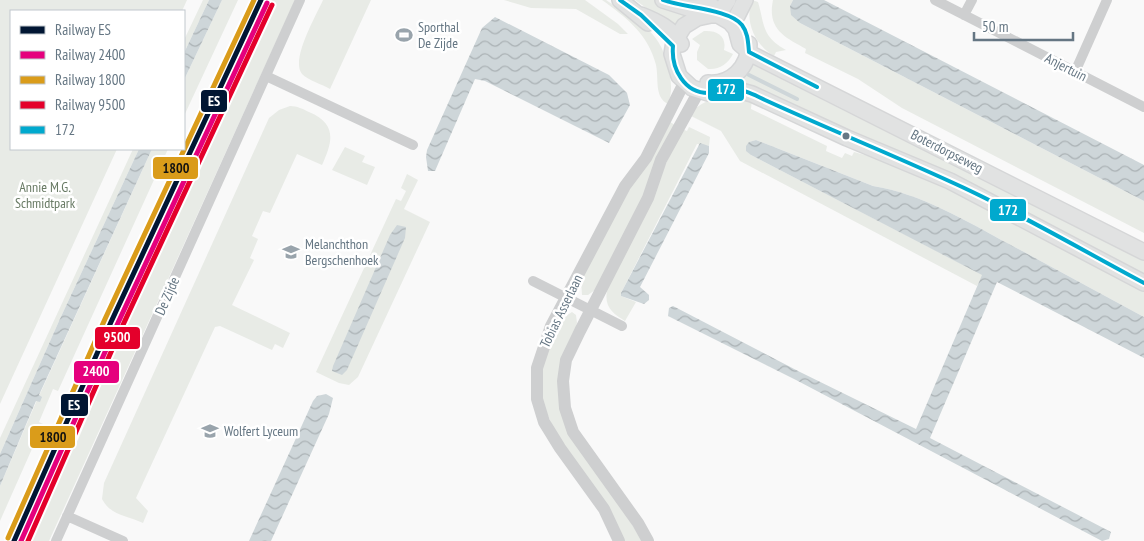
<svg xmlns="http://www.w3.org/2000/svg" width="1144" height="541" font-family="'PT Sans Narrow',sans-serif">
<style>
.green{fill:#e8ebe6}
.water{fill:url(#water-waves)}
.lines{fill:none;stroke-linecap:round;stroke-linejoin:round}
.stream{stroke:#ced6d9;stroke-width:4}
.secondary-casing{stroke:#d5d6d7;stroke-width:18}
.minor{stroke:#cecfd0;stroke-width:10}
.tertiary{stroke:#cecfd0;stroke-width:12}
.secondary{stroke:#e1e2e2;stroke-width:15}
.bus-1-casing{stroke:#fff;stroke-width:8}
.bus-1{stroke:#00a9ce;stroke-width:4}
.rail-1-casing{stroke:#fff;stroke-width:9}
.rail-2-casing{stroke:#fff;stroke-width:9}
.rail-3-casing{stroke:#fff;stroke-width:9}
.rail-4-casing{stroke:#fff;stroke-width:9}
.rail-1{stroke:#011633;stroke-width:5}
.rail-2{stroke:#e5007d;stroke-width:5}
.rail-3{stroke:#da9c1a;stroke-width:5}
.rail-4{stroke:#e4002b;stroke-width:5}
.bus-dot{fill:#657683;stroke:#fff;stroke-width:2}
.labels{text-anchor:middle;dominant-baseline:central;stroke-width:5;stroke-linejoin:round;paint-order:stroke}
.poi-label{font-size:14px;fill:#657683;stroke:#fff;text-anchor:start}
.street-label{font-size:14px;fill:#657683;stroke:#fff}
.park-label{font-size:14px;fill:#687a64;stroke:#fff}
.line-badge{stroke:#fff;stroke-width:2}
.badge-label{font-size:14px;text-anchor:middle;font-weight:bold;fill:#fff}
.pale-badge-label{font-size:14px;text-anchor:middle;font-weight:bold;fill:#111}
</style>
<defs>
<pattern id="water-waves" width="16" height="10" patternUnits="userSpaceOnUse" patternTransform="scale(1.25)"><rect width="16" height="10" fill="#ced6d9"/><path d="M0 5q4-4 8 0t8 0" fill="none" stroke="#abb2b5"/></pattern>
</defs>
<rect width="100%" height="100%" fill="#f9f9f9"/>
<path class="green" d="M0,0H187L182,11H11V149H117L0,404Z
M203,0H209L184,53V40Z
M222,0H238L184,116V80Z
M272,0H295L49,541H28L65,458L78,440L101,385L97,384L78,433L90,405L85,403Z
M323,0H371L330,89C322,84 309,81 302,74C290,60 317,14 323,0Z
M504,0H585L618,24L628,34H620L576,9L531,8Z
M602,0H606C636,21 659,28 668,66C671,81 673,90 668,104C654,97 659,79 656,65C648,34 627,18 602,0Z
M635,0H655L679,12L690,14L673,27Z
M752,0L758,2C765,25 761,36 786,50L776,52L774,56C755,45 744,21 752,0Z
M773,0H793L790,6L800,23L1144,201V233L902,108L858,79L805,53L806,49C784,37 767,29 773,0Z
M704,31C717,30 727,36 724,50L733,54C728,64 719,70 708,69L697,60V52L700,45L692,39Z
M752,64L851,114L934,147L1144,258V278L813,119L746,84L736,83Z
M732,96L752,99L751,109L827,146L826,151L842,158L845,153L852,156L854,152L908,167L1144,290V317C1099,293 1054,268 1009,244C966,221 922,194 873,186L756,140L749,142L751,155L983,275L977,286L740,161L721,131L689,115C700,101 716,98 732,96Z
M290,106C297,106 303,109 309,112C337,124 333,141 322,165L297,154L270,213L263,211L252,236L258,239L250,258L254,260L232,305L290,333L283,348L275,344L272,350L220,326L215,327L136,498L148,511L143,523C127,515 112,517 102,499L104,483L269,118L279,110Z
M670,122L675,125L647,191L595,290L588,295H582L581,280L621,201Z
M689,127L710,137L709,146L697,144L621,293V296L636,302L625,321C613,314 604,307 607,291L682,129L687,131Z
M345,147L365,156L362,162L375,167L367,185L332,170Z
M133,149H139L59,321L0,454V438Z
M152,149H168L58,391L53,389L39,422L43,424L0,521V486L37,400L40,402L39,396Z
M407,174L418,180L404,209L430,222L358,377L349,385L339,383L316,372L396,199L401,201L406,191L401,188Z
M572,312L576,315L577,323L559,403L642,541H622L560,442L543,405L542,363L560,320Z"/>
<path class="water" d="M209,0H222L184,80V53Z
M793,0H824L1144,165V201L800,23L791,15L790,6Z
M495,17L609,75L627,93L630,105L609,143L485,81L475,79L435,171H428L426,157L427,150L482,28Z
M756,140L873,186C922,194 966,221 1009,244C1054,268 1099,293 1144,317V358L997,282L930,438L1111,532L1109,539L1102,541L796,380L668,316L669,308L673,306L800,372L916,429L982,275L751,155L746,151V146L749,142Z
M700,143L709,146V153L640,287L649,295V300L644,304L621,296V293Z
M139,149H152L39,395L42,397L40,402L36,401L0,486V454L59,321Z
M397,225L406,227L405,238L347,370L342,375L332,371L333,366L390,235Z
M326,394L333,398L329,414L271,541H249L313,401L317,396Z"/>
<g class="lines">
<path class="stream" d="M749,75L797,99"/>
<g class="secondary-casing">
<path id="secondary" d="M620,0L648,23
M663,0L688,8L713,7
M641,15C656,21 673,29 681,44
M718,15L728,0
M737,16L745,0
M708,83C731,85 749,67 749,44
M1144,252L753,55L740,44L736,29L730,22L718,15H711L697,18L684,26L674,42L672,54L679,76L692,88L708,93L734,89L752,94L847,138L950,181L1144,283"/>
</g>
<path class="minor" d="M935,0L1144,107
M964,15L972,0
M1075,72L1107,0
M266,76L413,145
M533,281L622,326
M67,516L123,541
M56,541L300,0"/>
<path class="tertiary" d="M619,541L604,509L560,448L544,422L537,399V368L551,326L625,186L646,158L684,83
M648,541L638,523L573,432L565,408L563,381L566,360L580,331L648,198L661,160L699,91"/>
<use href="#secondary" class="secondary"/>
<g class="bus-1-casing">
<path id="bus-1" d="M620,0L641,15L673,46C671,68 684,94 710,93C718,92 725,89 732,89C743,89 755,95 765,100C826,128 888,153 949,181C1014,210 1080,249 1144,283
M663,0C684,8 729,9 742,25C748,33 748,42 749,52L817,87"/>
</g>
<use href="#bus-1" class="bus-1"/>
<g class="rail-1-casing">
<path id="rail-1" d="M14,541L111,322L261,0"/>
</g>
<g class="rail-2-casing">
<path id="rail-2" d="M21,541L117,325L267,3"/>
</g>
<g class="rail-3-casing">
<path id="rail-3" d="M8,538L105,319L254,0"/>
</g>
<g class="rail-4-casing">
<path id="rail-4" d="M28,541L122,327L272,5"/>
</g>
<use href="#rail-1" class="rail-1"/>
<use href="#rail-2" class="rail-2"/>
<use href="#rail-3" class="rail-3"/>
<use href="#rail-4" class="rail-4"/>
</g>
<defs>
<g id="stadium-bare" transform="scale(1.35)"><path d="M0-5a6.5 5 0 1 0 0 10a6.5 5 0 1 0 0-10ZM-3.5-1.8h7v3.6h-7Z" fill="#99a4ac" stroke="#fff" stroke-width="2.5" paint-order="stroke"/></g>
<g id="school-bare" transform="scale(1.35)"><path d="M0-5L7-2L0 1L-7-2ZM-4 1L0 2.5L4 1V4Q0 6-4 4Z" fill="#99a4ac" stroke="#fff" stroke-width="2.5" paint-order="stroke"/></g>
</defs>
<g fill-rule="evenodd">
<use href="#stadium-bare" x="404" y="35"/>
<use href="#school-bare" x="291" y="252"/>
<use href="#school-bare" x="210" y="431"/>
</g>
<circle class="bus-dot" cx="846" cy="136" r="4.5"/>
<g class="labels">
<g class="poi-label">
<text x="418" y="27">Sporthal<tspan x="418" dy="16">De Zijde</tspan></text>
<text x="305" y="244">Melanchthon<tspan x="305" dy="16">Bergschenhoek</tspan></text>
<text x="224" y="431">Wolfert Lyceum</text>
</g>
<g class="street-label">
<text transform="translate(1066 67) rotate(27)">Anjertuin</text>
<text transform="translate(947 151) rotate(27)">Boterdorpseweg</text>
<text transform="translate(167 296) rotate(-66)">De Zijde</text>
<text transform="translate(561 311) rotate(-64)">Tobias Asserlaan</text>
</g>
<g class="park-label">
<text x="45" y="187">Annie M.G.<tspan x="45" dy="16">Schmidtpark</tspan></text>
</g>
</g>
<g class="line-badge">
<rect x="707" y="78" width="38" height="24" rx="5" fill="#00a9ce"/>
<rect x="200" y="89" width="28" height="24" rx="5" fill="#011633"/>
<rect x="152" y="156" width="47" height="24" rx="5" fill="#da9c1a"/>
<rect x="989" y="198" width="38" height="24" rx="5" fill="#00a9ce"/>
<rect x="94" y="326" width="47" height="24" rx="5" fill="#e4002b"/>
<rect x="73" y="360" width="47" height="24" rx="5" fill="#e5007d"/>
<rect x="60" y="393" width="29" height="24" rx="5" fill="#011633"/>
<rect x="29" y="425" width="47" height="24" rx="5" fill="#da9c1a"/>
</g>
<g class="badge-label">
<text x="726" y="94">172</text>
<text x="214" y="106">ES</text>
<text x="1008" y="215">172</text>
<text x="117" y="342">9500</text>
<text x="96" y="376">2400</text>
<text x="74" y="410">ES</text>
</g>
<g class="pale-badge-label">
<text x="176" y="173">1800</text>
<text x="53" y="442">1800</text>
</g>
<rect x="10" y="10" width="175" height="140" fill="#ffffff" stroke="#c1c8cd"/>
<rect x="20" y="26" width="25" height="8" fill="#011633" stroke="#c1c8cd"/>
<text x="55" y="35" font-size="15" fill="#657683">Railway ES</text>
<rect x="20" y="51" width="25" height="8" fill="#e5007d" stroke="#c1c8cd"/>
<text x="55" y="60" font-size="15" fill="#657683">Railway 2400</text>
<rect x="20" y="76" width="25" height="8" fill="#da9c1a" stroke="#c1c8cd"/>
<text x="55" y="85" font-size="15" fill="#657683">Railway 1800</text>
<rect x="20" y="101" width="25" height="8" fill="#e4002b" stroke="#c1c8cd"/>
<text x="55" y="110" font-size="15" fill="#657683">Railway 9500</text>
<rect x="20" y="126" width="25" height="8" fill="#00a9ce" stroke="#c1c8cd"/>
<text x="55" y="135" font-size="15" fill="#657683">172</text>
<path d="M974 32v8h99v-8" fill="none" stroke="#657683" stroke-width="2.5"/>
<text x="982" y="32" font-size="15" fill="#657683" stroke="#ffffff" stroke-width="4" paint-order="stroke">50 m</text>
</svg>
